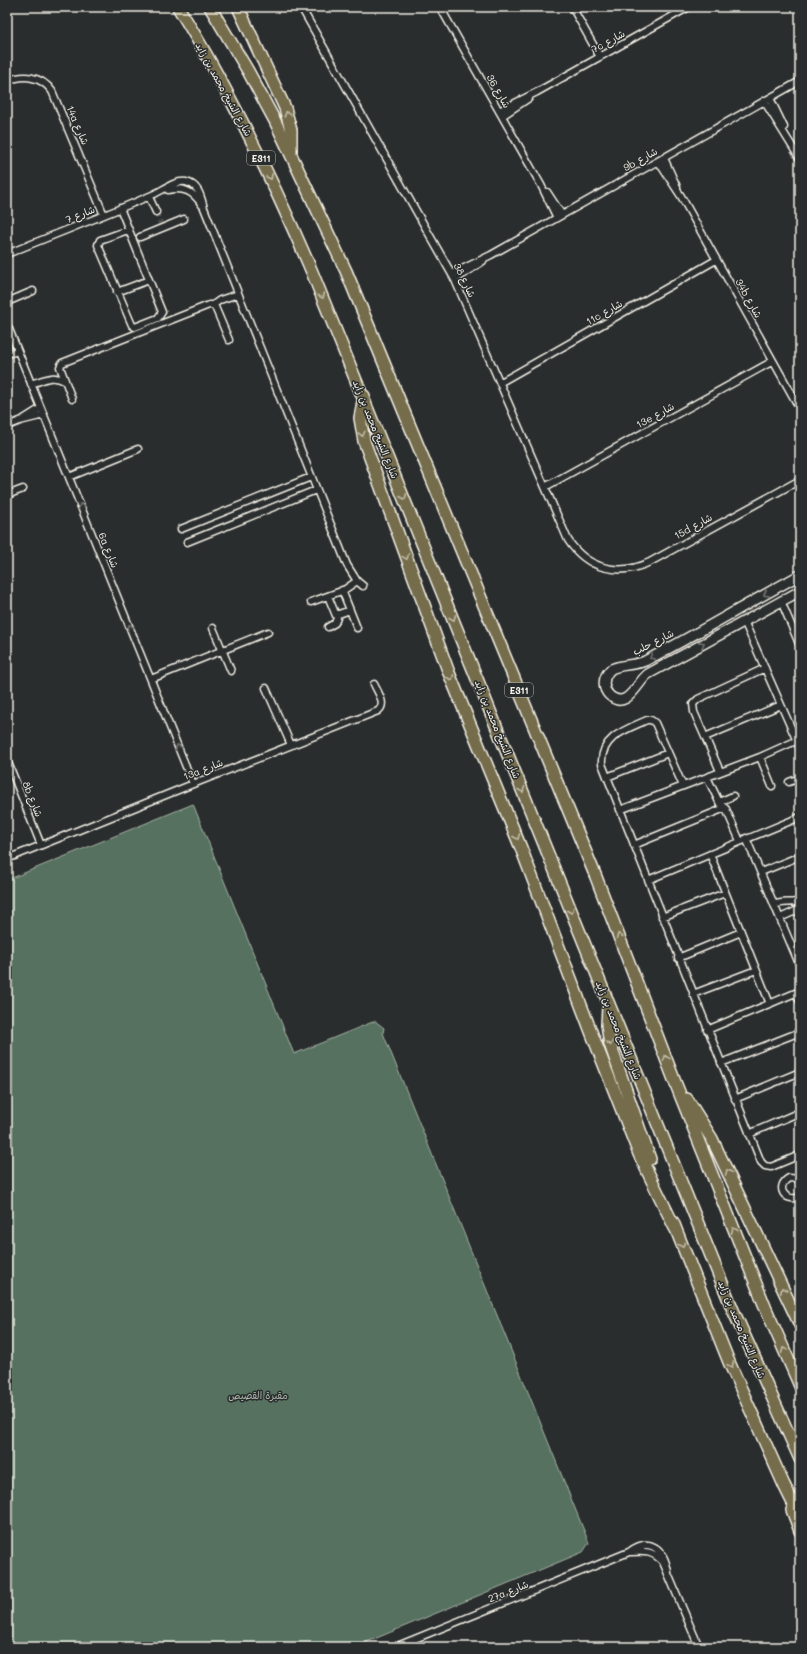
<svg xmlns="http://www.w3.org/2000/svg" width="807" height="1654" font-family="Mali,'Playpen Sans Arabic',sans-serif">
<style>
.green{fill:#567160;stroke:#a5b1a4}
.lines{fill:none;stroke-linecap:round;stroke-linejoin:round}
.street-tunnel{stroke:#484a4a;stroke-width:6;stroke-dasharray:6 3;stroke-linecap:butt}
.street-casing{stroke:#f4f1e8;stroke-width:9}
.secondary-casing{stroke:#f4f1e8;stroke-width:12}
.highway-casing{stroke:#f4f1e8;stroke-width:14}
.street{stroke:#2a2d2e;stroke-width:6}
.secondary{stroke:#2a2d2e;stroke-width:9}
.highway{stroke:#746c4b;stroke-width:11}
.oneway{stroke:#c1bca9}
.oneway2{stroke:#71726f}
.labels{text-anchor:middle;dominant-baseline:central;stroke-width:3;stroke-linejoin:round;paint-order:stroke}
.shield{fill:#2a2d2e;stroke:#b7b6b0;stroke-width:1}
.shield-label{font-size:9px;font-weight:bold;fill:#f4f1e8}
.street-label{font-size:10px;fill:#f4f1e8;stroke:#2a2d2e}
.park-label{font-size:10px;fill:#adb7ab;stroke:#2a2d2e}
</style>
<rect width="100%" height="100%" fill="#2a2d2e"/>
<filter id="ink" filterUnits="userSpaceOnUse"><feTurbulence type="fractalNoise" baseFrequency=".025" numOctaves="2"/><feDisplacementMap in="SourceGraphic" scale="8" xChannelSelector="R" yChannelSelector="G"/><feConvolveMatrix kernelMatrix="1 2 1 2 8 2 1 2 1" color-interpolation-filters="sRGB"/></filter>
<g filter="url(#ink)">
<path class="green" d="M193,804L294,1054L375,1021L384,1028L383,1033L589,1543L583,1552L355,1647H7V880Z"/>
<g class="lines">
<path class="street-tunnel" d="M156,212L161,224"/>
<g class="street-casing">
<path id="street" d="M301,7L455,280L568,540C587,569 619,577 650,562L800,480
M440,7L541,185L557,218
M572,7L600,57
M7,81C24,74 41,76 52,91L104,215
M770,98L784,127
M764,101L800,159
M499,111L537,92L689,7
M502,116L529,98
M664,158L677,187
M658,161L681,196L800,409
M168,190C184,187 193,191 202,205
M547,192L562,215
M149,197L156,212
M120,208L162,312L158,318L135,327L132,325L98,245L100,240L128,230
M140,237L184,219
M7,254C55,234 104,216 152,195C162,191 175,180 186,182C199,185 201,197 204,208L347,565L357,581L363,586
M452,274L491,255L800,81
M455,280L483,261
M117,292L149,280
M7,302L33,291
M213,305L220,300L238,294
M7,324L193,784
M7,354L18,351
M501,382L716,260
M31,384C44,380 52,374 65,381
M7,385V392
M72,399L60,367L62,363L209,305H213L215,307L229,340
M22,420L41,408
M7,426L20,421L44,415
M69,477L138,449
M545,487L773,361
M7,495L23,489
M181,529L311,477
M187,542L316,490
M342,590L357,628
M781,601L800,646
M311,602L344,590L357,581
M336,615L350,610
M744,621L800,748
M328,627L335,623L337,618L328,596
M213,628L231,671
M151,679L268,632
M266,688L291,745
M705,737L781,705
M760,757L772,786
M7,760L41,845
M720,771L694,712L693,704L698,699L765,668
M607,777L668,753
M707,777L720,804L726,809L740,841
M789,782L800,778
M683,786L655,723L651,720H647C627,729 600,737 602,764L761,1162L765,1166L771,1167L800,1155
M719,802L733,796
M620,810L760,757L800,739
M746,838L800,966
M634,845L725,808
M710,854L770,1004
M7,859L193,784L378,711C387,704 378,693 374,684
M761,872L800,856
M648,880L800,817
M774,905C783,901 791,904 800,901
M662,917L725,893
M780,918L800,909
M678,958L741,932
M796,993L800,1002
M693,994L756,970
M707,1030L800,991
M721,1063L800,1032
M735,1099L800,1072
M749,1134L800,1112
M800,1179L789,1178C775,1186 784,1203 800,1197
M631,1552C645,1551 653,1551 663,1562L699,1647
M395,1647L629,1552C650,1536 664,1549 668,1572"/>
</g>
<g class="secondary-casing">
<path id="secondary" d="M800,575C748,603 697,634 645,661C634,666 618,664 610,670C603,677 602,688 609,695C627,712 637,682 648,674L800,591"/>
</g>
<g class="highway-casing">
<path id="highway" d="M178,7C230,91 273,181 312,272L733,1310L800,1459
M210,7L248,71L275,121L346,271L596,877L675,1082L766,1309L800,1386
M238,7L285,108L291,130V152
M364,396L360,418L364,441L449,673L521,848L592,1034L639,1154L675,1228
M608,1007L607,1025L610,1044L650,1159
M687,1099L712,1139L800,1325
M673,1222L729,1362L784,1485L800,1517
M792,1510L800,1531"/>
</g>
<use href="#street" class="street"/>
<use href="#secondary" class="secondary"/>
<use href="#highway" class="highway"/>
</g>
<defs><path id="oneway-chevron" d="M-2-3.5L2.5 0L-2 3.5" fill="none" stroke-width="1.6" stroke-linecap="round" stroke-linejoin="round"/></defs>
<g class="oneway">
<use href="#oneway-chevron" transform="translate(287 114) rotate(-108)"/>
<use href="#oneway-chevron" transform="translate(270 177) rotate(64)"/>
<use href="#oneway-chevron" transform="translate(322 296) rotate(68)"/>
<use href="#oneway-chevron" transform="translate(362 434) rotate(77)"/>
<use href="#oneway-chevron" transform="translate(404 497) rotate(68)"/>
<use href="#oneway-chevron" transform="translate(406 557) rotate(70)"/>
<use href="#oneway-chevron" transform="translate(453 618) rotate(68)"/>
<use href="#oneway-chevron" transform="translate(451 678) rotate(67)"/>
<use href="#oneway-chevron" transform="translate(522 790) rotate(68)"/>
<use href="#oneway-chevron" transform="translate(517 837) rotate(68)"/>
<use href="#oneway-chevron" transform="translate(571 911) rotate(68)"/>
<use href="#oneway-chevron" transform="translate(619 936) rotate(-111)"/>
<use href="#oneway-chevron" transform="translate(610 1043) rotate(76)"/>
<use href="#oneway-chevron" transform="translate(666 1058) rotate(-111)"/>
<use href="#oneway-chevron" transform="translate(728 1172) rotate(-115)"/>
<use href="#oneway-chevron" transform="translate(734 1230) rotate(-112)"/>
<use href="#oneway-chevron" transform="translate(682 1245) rotate(68)"/>
<use href="#oneway-chevron" transform="translate(783 1290) rotate(-115)"/>
<use href="#oneway-chevron" transform="translate(784 1350) rotate(-114)"/>
<use href="#oneway-chevron" transform="translate(731 1365) rotate(66)"/>
</g>
<g class="oneway2">
<use href="#oneway-chevron" transform="translate(81 506) rotate(-112)"/>
<use href="#oneway-chevron" transform="translate(766 594) rotate(151)"/>
<use href="#oneway-chevron" transform="translate(130 627) rotate(-112)"/>
<use href="#oneway-chevron" transform="translate(702 644) rotate(-29)"/>
<use href="#oneway-chevron" transform="translate(652 657) rotate(151)"/>
<use href="#oneway-chevron" transform="translate(178 747) rotate(-112)"/>
</g>
</g>
<g class="labels">
<g class="shield">
<rect x="247" y="151" width="28" height="14" rx="3"/>
<rect x="505" y="683" width="28" height="14" rx="3"/>
</g>
<g class="shield-label">
<text x="261" y="158">E311</text>
<text x="519" y="690">E311</text>
</g>
<g class="street-label">
<text transform="translate(608 41) rotate(-29)">7c شارع</text>
<text transform="translate(224 89) rotate(61)">شارع الشيخ محمد بن زايد</text>
<text transform="translate(499 91) rotate(60)">شارع 36</text>
<text transform="translate(78 125) rotate(67)">14a شارع</text>
<text transform="translate(640 159) rotate(-29)">9b شارع</text>
<text transform="translate(80 214) rotate(-22)">شارع 7</text>
<text transform="translate(465 280) rotate(64)">شارع 38</text>
<text transform="translate(749 298) rotate(61)">34b شارع</text>
<text transform="translate(604 312) rotate(-30)">11c شارع</text>
<text transform="translate(655 415) rotate(-29)">13e شارع</text>
<text transform="translate(376 429) rotate(68)">شارع الشيخ محمد بن زايد</text>
<text transform="translate(693 526) rotate(-29)">15d شارع</text>
<text transform="translate(109 550) rotate(68)">6a شارع</text>
<text transform="translate(653 642) rotate(-27)">شارع حلب</text>
<text transform="translate(498 729) rotate(68)">شارع الشيخ محمد بن زايد</text>
<text transform="translate(203 769) rotate(-21)">13a شارع</text>
<text transform="translate(33 799) rotate(68)">8b شارع</text>
<text transform="translate(619 1030) rotate(68)">شارع الشيخ محمد بن زايد</text>
<text transform="translate(742 1329) rotate(67)">شارع الشيخ محمد بن زايد</text>
<text transform="translate(508 1591) rotate(-22)">27a شارع</text>
</g>
<g class="park-label">
<text x="258" y="1395">مقبرة القصيص</text>
</g>
</g>
<rect width="807" height="1654" fill="none" stroke="#2a2d2e" stroke-width="24"/>
<rect x="12" y="12" width="783" height="1630" fill="none" stroke="#f4f1e8" stroke-width="1.5" filter="url(#ink)"/>
</svg>
